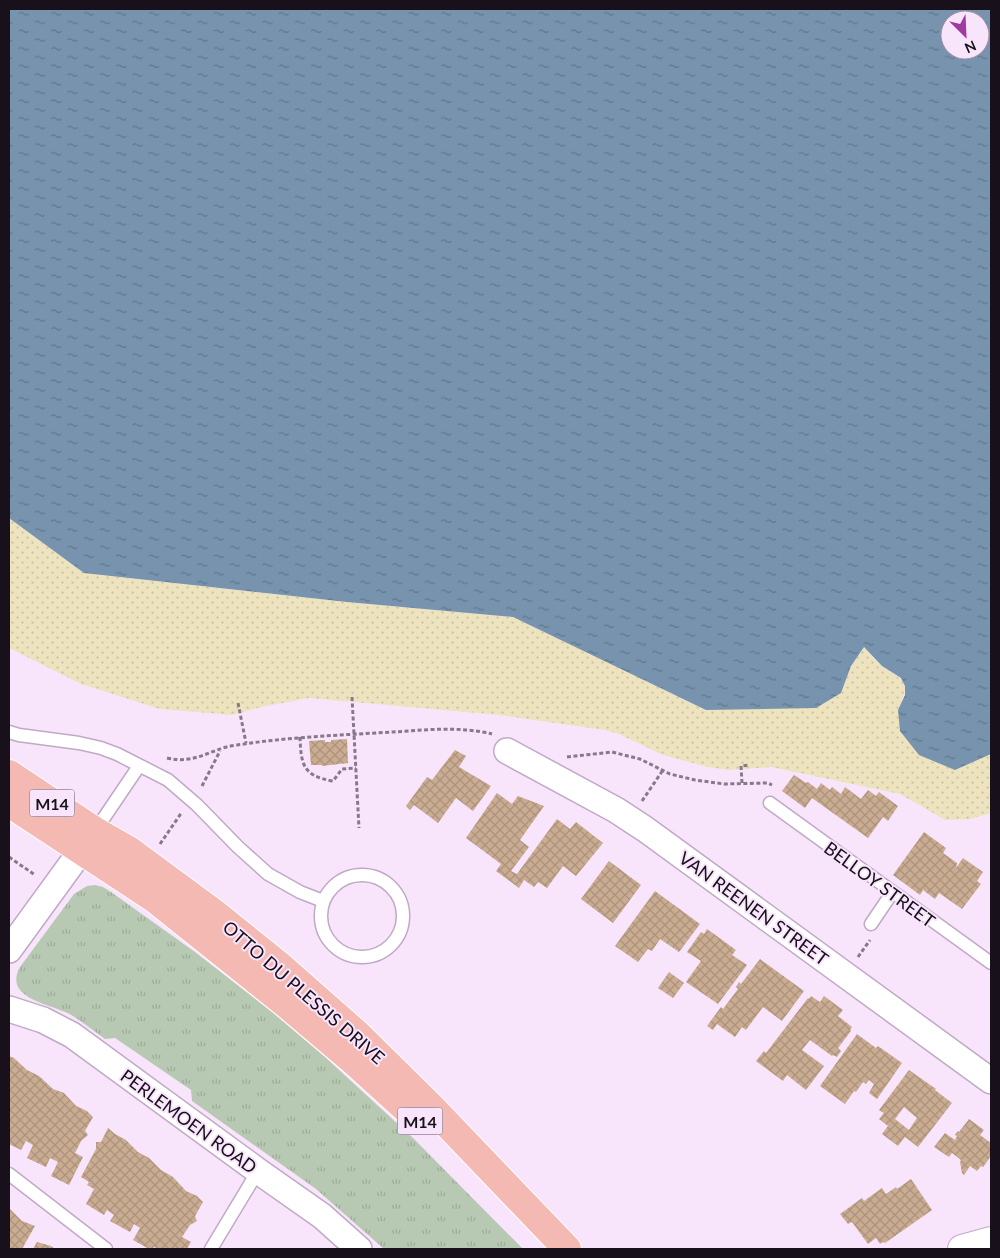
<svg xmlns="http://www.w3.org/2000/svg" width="1000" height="1258" font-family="Lato,sans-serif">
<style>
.grass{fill:url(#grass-tufts)}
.sand{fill:url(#sand-dots)}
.water{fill:url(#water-ripples);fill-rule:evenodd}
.building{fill:url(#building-cross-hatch);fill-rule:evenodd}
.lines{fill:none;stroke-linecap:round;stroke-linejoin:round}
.lane-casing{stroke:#c0a9c5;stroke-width:15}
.street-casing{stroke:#c0a9c5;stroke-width:28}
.secondary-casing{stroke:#c0a9c5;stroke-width:30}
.primary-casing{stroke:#fff;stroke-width:30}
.path{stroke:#867989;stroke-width:3;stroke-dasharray:4 2.5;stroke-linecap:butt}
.lane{stroke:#fff;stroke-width:12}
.street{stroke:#fff;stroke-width:25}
.secondary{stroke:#fff;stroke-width:28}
.primary{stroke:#f4b9b3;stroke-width:28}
.labels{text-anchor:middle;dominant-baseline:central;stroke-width:4;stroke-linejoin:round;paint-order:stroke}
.shield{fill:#f8e5fc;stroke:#5b505e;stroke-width:1}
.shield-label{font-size:16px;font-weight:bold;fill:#18101a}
.street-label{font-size:18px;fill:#18101a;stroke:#f8e5fc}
</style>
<defs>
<pattern id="grass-tufts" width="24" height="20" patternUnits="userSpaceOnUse" patternTransform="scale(1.25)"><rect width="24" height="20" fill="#b8c9b3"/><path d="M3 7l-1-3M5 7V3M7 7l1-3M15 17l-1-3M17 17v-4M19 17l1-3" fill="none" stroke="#9dac99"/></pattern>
<pattern id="sand-dots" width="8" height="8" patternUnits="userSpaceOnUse" patternTransform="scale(1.25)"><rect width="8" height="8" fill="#ede3be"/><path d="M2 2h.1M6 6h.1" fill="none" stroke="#cac2a3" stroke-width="1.8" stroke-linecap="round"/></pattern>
<pattern id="water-ripples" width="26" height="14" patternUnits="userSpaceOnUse" patternTransform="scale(1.25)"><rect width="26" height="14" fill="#7793ad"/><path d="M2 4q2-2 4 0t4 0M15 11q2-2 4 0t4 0" fill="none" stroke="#61778c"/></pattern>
<pattern id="building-cross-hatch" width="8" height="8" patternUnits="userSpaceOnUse" patternTransform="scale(1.25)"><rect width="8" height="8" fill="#c9ac91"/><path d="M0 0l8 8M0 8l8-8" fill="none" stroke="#ac937c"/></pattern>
</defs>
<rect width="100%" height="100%" fill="#f8e5fc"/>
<path class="grass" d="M95,885L103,887L111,892L195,952L272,1012L325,1057L413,1138L523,1249H384L316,1189L192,1101L191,1090L115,1038L105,1039C94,1031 84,1023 73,1016C54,1004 2,1000 20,967L74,894L87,886Z"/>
<path class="sand" d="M9,518L84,573L347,602L513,617L706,710L841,693L851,666L864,647C870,654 876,661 883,667C906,683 911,680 898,710L955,770L991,754V813L970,819L945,820L900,794L771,767L729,770L708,767L663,755L619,734L605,730L500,715L309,698L261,707L232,715L160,709L81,684L9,648Z"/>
<path class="water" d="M9,9H991V754L955,770L919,755L900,731L898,710L905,695V686L901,678L882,666L864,647L851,666L841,693L816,708L706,710L513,617L347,602L84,573L9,518ZM950,20H980V50H950Z"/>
<path class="building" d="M347,739L348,763L322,766V765H311L309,741L325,740V742H331V740Z
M455,750L466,756L459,767L491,786L473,811L456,798L438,823L414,805L410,810L406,806L427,777L432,780Z
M794,775L806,783L808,782L817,789L821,783L830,790L832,787L841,794L845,787L861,799L868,790L876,796L879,792L898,806L888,821L883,817L868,838L812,798L805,808L782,791Z
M497,793L512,804L518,796L544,806L520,840L529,847L511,871L517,874L557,819L570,829L576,822L603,843L576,876L563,866L547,888L538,882L534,887L524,880L519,888L496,871L501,864L466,838Z
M924,832L946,848L943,853L957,863L956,868L963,858L983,872L977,881L981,884L962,909L939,893L935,899L923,890L920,895L893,875Z
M609,861L641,885L613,923L581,899Z
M655,891L700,924L679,952L660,939L652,951L648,949L638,962L615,946Z
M707,929L736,950L732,955L747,965L718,1004L686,982L701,961L687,952L701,932L704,934Z
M760,959L804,991L782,1021L763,1007L746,1030L742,1027L735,1037L717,1024L713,1030L707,1026L721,1007L723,1009L738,989L736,987L739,982L741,984Z
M669,972L684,983L673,998L658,988Z
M811,996L820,1002L824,996L843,1010L838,1016L852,1027L850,1030L851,1031L838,1048L841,1051L837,1057L833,1055L832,1056L810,1040L802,1050L824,1066L806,1090L787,1075L783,1081L756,1061L764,1051L766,1053L808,998L809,999Z
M857,1034L876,1048L878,1046L902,1063L877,1099L869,1093L874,1084L869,1080L866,1084L863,1082L856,1092L854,1091L845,1104L820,1086Z
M9,1056L14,1058L27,1070L39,1076L53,1089L64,1093L76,1106L87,1111L93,1117L85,1131L88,1135L81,1141L75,1153L83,1157L69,1185L51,1176L58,1162L50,1158L46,1167L27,1158L33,1145L26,1141L21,1150L9,1144Z
M909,1070L936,1089L935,1090L952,1103L918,1147L905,1137L898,1146L882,1134L888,1126L879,1119L884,1113L879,1110ZM904,1107L917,1118L909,1130L895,1119Z
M969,1119L984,1130L980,1135L991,1143V1156L983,1167L981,1166L977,1171L970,1166L964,1175L962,1173L960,1162L961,1160L952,1153L949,1157L934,1147L945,1133L955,1140L957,1136L955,1135L958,1131L959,1132Z
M108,1128L115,1134L126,1140L138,1152L149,1158L161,1170L173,1177L186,1191L197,1196L203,1202L195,1216L197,1221L190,1225L182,1237L191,1242L187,1249H158L154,1247L152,1249H149L133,1240L140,1228L134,1224L130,1232L110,1221L114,1215L107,1210L104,1215L86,1204L94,1189L87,1185L89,1182L81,1177L96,1149V1142H101Z
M911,1179L932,1210L885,1243L883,1242L880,1244L876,1238L868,1244L852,1222L848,1224L840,1214L862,1198L864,1201L882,1188L886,1194L896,1187L897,1189Z
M9,1208L22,1221L35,1226L22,1249H9Z
M37,1242L51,1246L55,1249H33Z"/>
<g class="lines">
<g class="lane-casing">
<path id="lane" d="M9,732L19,735L79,743L101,748L117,754L168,780L197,805L238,847L268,874L300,892L323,901
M770,803L991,963
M95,831L139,766
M321 916a41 41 0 1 1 82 0a41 41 0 1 1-82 0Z
M871,924L892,893
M9,1174L106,1249
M211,1249L258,1171"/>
</g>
<g class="street-casing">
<path id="street" d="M507,751L616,810L645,829L991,1081
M9,950L94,833
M9,1009L43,1020L72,1035L258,1171L322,1216L359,1249"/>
</g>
<g class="secondary-casing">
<path id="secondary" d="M962,1249L991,1241"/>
</g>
<g class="primary-casing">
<path id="primary" d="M9,774L95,831L130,851L214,913L281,967L357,1034L432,1108L567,1249
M9,803L155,899L285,1003L350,1058L414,1116"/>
</g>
<path class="path" d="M352,697L359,828
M238,703L246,743
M300,737C301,765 303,776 333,781L342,769L356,768
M567,757L612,752L640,759L670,774L695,780L724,784L768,783L772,785
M167,758C196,765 211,748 237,745C289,737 341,735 393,732C425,730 460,726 492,734
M742,783L741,766L749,765
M202,786L220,751
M642,801L663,770
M160,844L182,812
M9,857L35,875
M858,957L870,940"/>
<use href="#lane" class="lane"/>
<use href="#street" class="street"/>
<use href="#secondary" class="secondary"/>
<use href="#primary" class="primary"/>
</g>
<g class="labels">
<g class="shield">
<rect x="29.5" y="789.5" width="45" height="27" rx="4"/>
<rect x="397.5" y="1107.5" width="45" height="27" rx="4"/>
</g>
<g class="shield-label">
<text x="52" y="803">M14</text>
<text x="420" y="1121">M14</text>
</g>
<g class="street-label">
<text transform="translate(880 884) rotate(36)">BELLOY STREET</text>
<text transform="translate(754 908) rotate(36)">VAN REENEN STREET</text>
<text transform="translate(304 992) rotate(41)">OTTO DU PLESSIS DRIVE</text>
<text transform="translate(189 1121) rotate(36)">PERLEMOEN ROAD</text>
</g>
</g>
<rect width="1000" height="1258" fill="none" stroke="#18101a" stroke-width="20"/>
<g transform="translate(965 35) rotate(156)"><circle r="24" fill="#f8e5fc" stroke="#9e90a2"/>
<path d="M0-4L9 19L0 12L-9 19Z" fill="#a03a9f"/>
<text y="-8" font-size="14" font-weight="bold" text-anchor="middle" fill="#18101a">N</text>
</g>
</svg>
